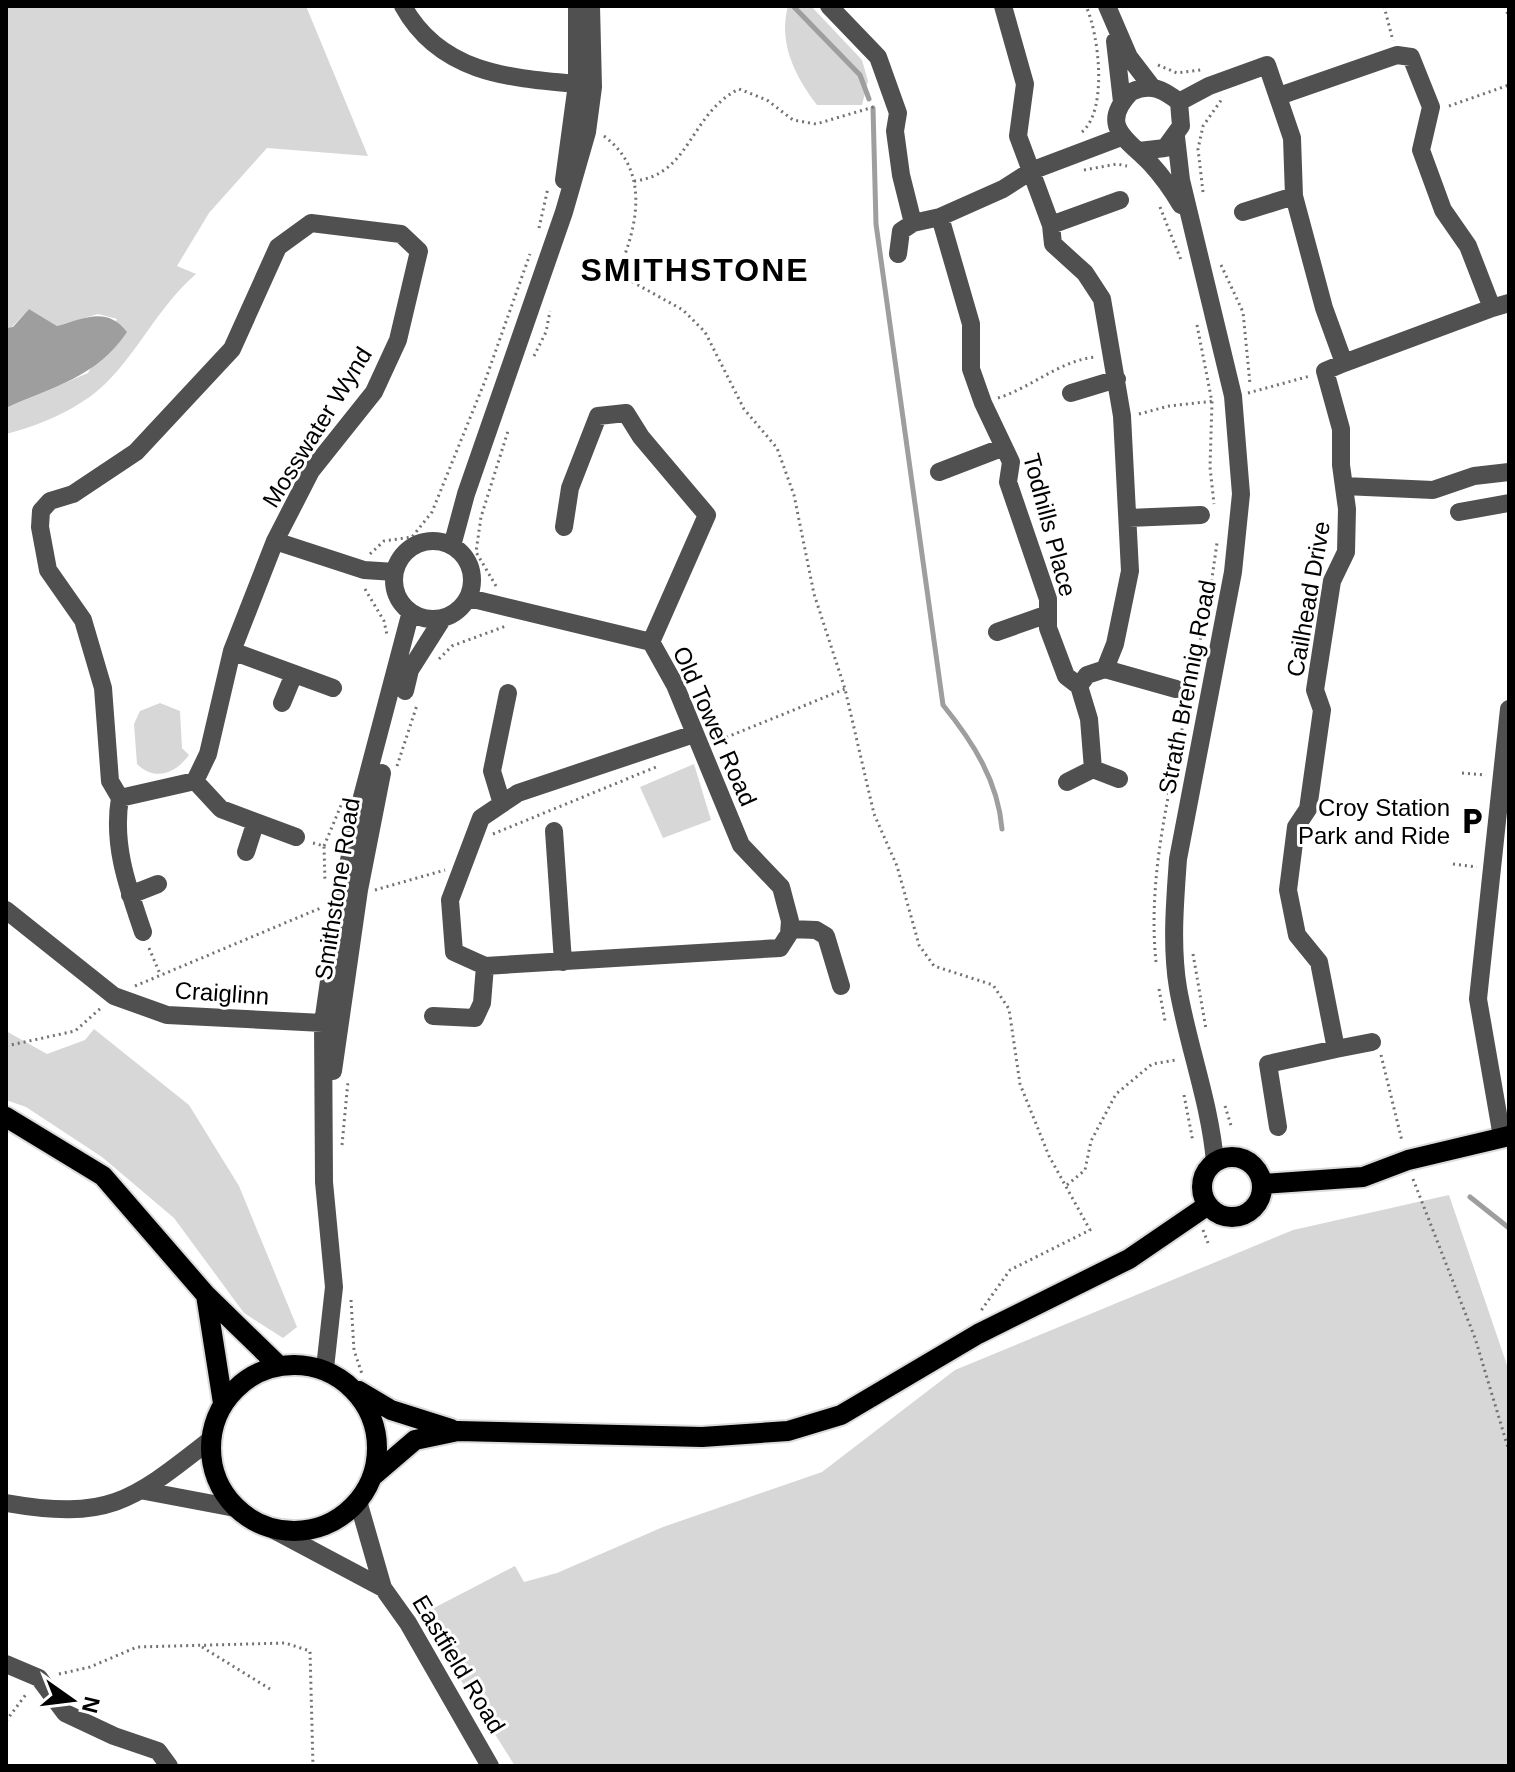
<svg xmlns="http://www.w3.org/2000/svg" width="1515" height="1772" font-family="Arial,sans-serif">
<style>
.green{fill:#d7d7d7}
.water{fill:#9e9e9e}
.lines{fill:none;stroke-linecap:round;stroke-linejoin:round}
.stream{stroke:#9e9e9e;stroke-width:5}
.major-casing{stroke:#dbdbdb;stroke-width:24}
.path{stroke:#727272;stroke-width:3;stroke-dasharray:2 4;stroke-linecap:butt}
.minor{stroke:#505050;stroke-width:18}
.major{stroke:#000;stroke-width:20}
.labels{text-anchor:middle;dominant-baseline:central;stroke-width:6;stroke-linejoin:round;paint-order:stroke}
.street-label{font-size:24px;fill:#000;stroke:#fff}
.poi-label{font-size:24px;fill:#000;stroke:#fff;text-anchor:end}
.district-label{font-size:32px;font-weight:bold;letter-spacing:2px;fill:#000;stroke:#fff}
</style>
<rect width="100%" height="100%" fill="#fff"/>
<path class="green" d="M6,6H306L368,156L267,148L209,213L177,266L196,274C158,307 139,351 105,384C79,409 41,425 6,434V408L88,373L117,319L98,314L57,326L29,309L12,327L6,328Z
M788,6H811L862,60L868,81L862,105H817C795,76 778,43 788,6Z
M160,703L180,711L182,748L189,755C176,773 155,782 137,764L134,724L140,711Z
M694,764L711,820L663,838L640,787Z
M94,1029L189,1105L239,1186L297,1327L283,1338L244,1313L174,1218L102,1157L26,1107L6,1100V1031L47,1054L85,1040Z
M1449,1195L1509,1371V1766H515L450,1663L430,1610L515,1566L524,1582L557,1573L663,1527L822,1472L955,1370L1293,1230Z"/>
<path class="water" d="M29,309L57,326C85,318 107,306 127,332C97,377 54,386 6,408V328L13,327Z"/>
<g class="lines">
<path class="stream" d="M793,6L860,75L869,99
M873,108L876,224L943,705C973,742 998,781 1002,829
M1470,1197L1509,1228"/>
<g class="major-casing">
<path id="major" d="M6,1117L103,1176L206,1295L279,1366
M1202 1187a30 30 0 1 1 60 0a30 30 0 1 1-60 0Z
M1263,1184L1363,1177L1408,1160L1509,1136
M206,1295L223,1403
M211 1448a83 83 0 1 1 166 0a83 83 0 1 1-166 0Z
M359,1391L391,1410L451,1429
M373,1476L415,1440L458,1431L702,1437L788,1431L841,1415L978,1334L1129,1259L1208,1205"/>
</g>
<path class="path" d="M1384,6L1393,41
M1505,6L1509,18
M1158,65L1177,73L1201,70
M1449,106L1509,85
M1082,132C1108,110 1099,35 1086,6
M604,136C648,169 639,220 621,265L629,280L683,310L705,332L744,409L777,448L794,495L814,594L845,689L874,814L897,866L919,945L934,966L993,985L1009,1009L1020,1084L1049,1156L1090,1230L1010,1270L980,1312
M1084,170L1117,164L1127,166
M634,181C691,175 689,114 739,89L767,100L793,120L816,124L877,106
M1203,192L1198,149L1203,126L1222,99
M1160,207L1181,260
M539,228L548,188
M1221,265L1243,312L1250,384
M1197,325L1212,402L1210,467L1214,504
M534,356L546,332L550,311
M1248,393L1310,376
M998,398C1031,388 1062,359 1097,357
M1139,414L1169,406L1214,401
M370,554L384,541L412,537L432,512L485,381L530,254
M496,586L476,552L481,517L508,431
M365,589L384,621L387,635
M1209,599L1217,543
M439,659L452,646L506,626
M1192,681L1203,626
M715,742L845,689
M397,766L417,705
M1462,773L1486,775
M493,834L656,767
M313,843L324,846L325,882
M324,846L342,803
M1453,864L1477,867
M375,890L445,870
M149,948L160,974
M1193,954L1206,1029
M1156,962C1147,874 1171,786 1188,700
M135,986L323,907
M1159,989L1165,1021
M6,1046L75,1031L102,1007
M1381,1055L1402,1141
M1184,1095L1193,1142
M1225,1106L1232,1129
M342,1145L348,1081
M1413,1179L1475,1338L1509,1451
M1067,1185L1085,1170L1091,1141L1116,1094L1152,1064L1176,1060
M1203,1230L1208,1243
M351,1300L354,1350L362,1374
M202,1647L270,1689
M59,1674L90,1667L137,1647L285,1643L310,1651L313,1766
M6,1721L27,1693"/>
<path class="minor" d="M403,6C440,73 508,78 577,84L584,82L587,61
M829,6L878,57L898,113L895,131L901,175L913,223
M1003,6L1025,84L1018,136L1051,225L1053,244L1085,273L1102,299L1122,416L1130,571L1115,644L1105,669L1087,675L1079,686
M1107,6L1129,57L1152,87
M1115,41L1122,102
M1279,96L1397,55L1411,57L1431,107L1421,150L1443,210L1468,246L1492,308L1509,303
M1179,102L1209,86L1267,65L1292,138L1294,196L1324,308L1344,363L1325,371L1341,429V465L1347,509L1346,552L1332,581L1315,690L1322,710L1308,809L1296,827L1288,890L1297,935L1319,962L1336,1049L1268,1064L1278,1127
M1176,137L1181,180L1233,396L1241,494L1233,572L1178,859C1175,901 1171,946 1178,988C1188,1046 1210,1103 1215,1162
M1139,151L1165,148L1181,126L1179,102C1163,89 1151,83 1131,92C1097,127 1129,140 1151,164C1163,177 1172,190 1181,205
M564,180L577,84V6
M1243,212L1294,196
M940,217L971,324V369L983,403L1011,462L1008,482L1048,599V628L1066,676L1079,686L1089,719L1093,769L1119,779
M311,223L401,234L419,251L398,340L374,392L311,471L275,541L232,651L208,754L195,781L120,798L110,781L103,688L83,620L48,570L40,527L41,511L50,501L73,494L136,452L232,349L278,247Z
M1051,225L1120,200
M898,254L901,231L913,223L940,217L1003,189L1031,171L1121,137
M1344,363L1492,308
M1071,393L1117,379
M939,472L1004,447
M1344,486L1433,490L1474,476L1509,472
M1459,512L1509,503
M1128,518L1201,515
M564,527L570,488L598,416L626,413L641,437L707,515L651,642
M394 580a39 39 0 1 1 78 0a39 39 0 1 1-78 0Z
M275,541L364,570L395,572
M452,546L466,494L564,212L587,132L593,87L591,6
M469,598L651,642L675,685L741,845L781,887L790,921L789,934L780,948L485,966L454,952L450,900L481,818L518,793L694,734
M997,632L1048,614
M232,651L333,688
M1105,669L1176,689
M405,691L410,670L443,618
M282,703L294,674
M195,781L221,809L296,837
M1067,782L1093,769
M120,798C112,845 128,888 143,932
M502,804L492,771L508,693
M554,831L563,962
M246,852L255,824
M130,895L158,884
M6,910L114,996L167,1015L323,1023
M790,929L816,930L826,936L841,986
M433,1016L475,1018L482,1003L485,966
M1336,1049L1372,1042
M333,1071L359,890L382,773
M1502,1137L1478,999L1509,709
M325,1368L334,1287L324,1182L323,1023L340,904L362,797L410,615
M145,1491L235,1508
M358,1501L383,1588L408,1623L490,1766
M6,1503C109,1521 132,1501 210,1440
M274,1530L383,1588
M6,1664L39,1678L65,1713L114,1736L158,1751L169,1766"/>
<use href="#major" class="major"/>
</g>
<defs>
<g id="parking-bare" transform="scale(2.16)"><path d="M-3.5-5.5H1a3.5 3.5 0 0 1 0 7H-1V5.5H-3.5ZM-1-3.4V-.6H.8a1.4 1.4 0 0 0 0-2.8Z" fill="#000" stroke="#fff" stroke-width="2.5" paint-order="stroke"/></g>
</defs>
<g fill-rule="evenodd">
<use href="#parking-bare" x="1472" y="821"/>
</g>
<g class="labels">
<g class="street-label">
<text transform="translate(317 427) rotate(-58)">Mosswater Wynd</text>
<text transform="translate(1050 525) rotate(75)">Todhills Place</text>
<text transform="translate(1308 599) rotate(-80)">Cailhead Drive</text>
<text transform="translate(1187 687) rotate(-79)">Strath Brennig Road</text>
<text transform="translate(715 726) rotate(66)">Old Tower Road</text>
<text transform="translate(337 889) rotate(-81)">Smithstone Road</text>
<text transform="translate(222 993) rotate(4)">Craiglinn</text>
<text transform="translate(459 1664) rotate(59)">Eastfield Road</text>
</g>
<g class="poi-label">
<text x="1450" y="807">Croy Station<tspan x="1450" dy="28">Park and Ride</tspan></text>
</g>
<g class="district-label">
<text x="695" y="270">SMITHSTONE</text>
</g>
</g>
<rect width="1515" height="1772" fill="none" stroke="#000000" stroke-width="16"/>
<g transform="translate(72 1700) rotate(104)" stroke="#ffffff" stroke-width="6" paint-order="stroke">
<path d="M0-6L14 30L0 20L-14 30Z" fill="#000000"/>
<text y="-12" font-size="22" font-weight="bold" text-anchor="middle" fill="#000000">N</text>
</g>
</svg>
